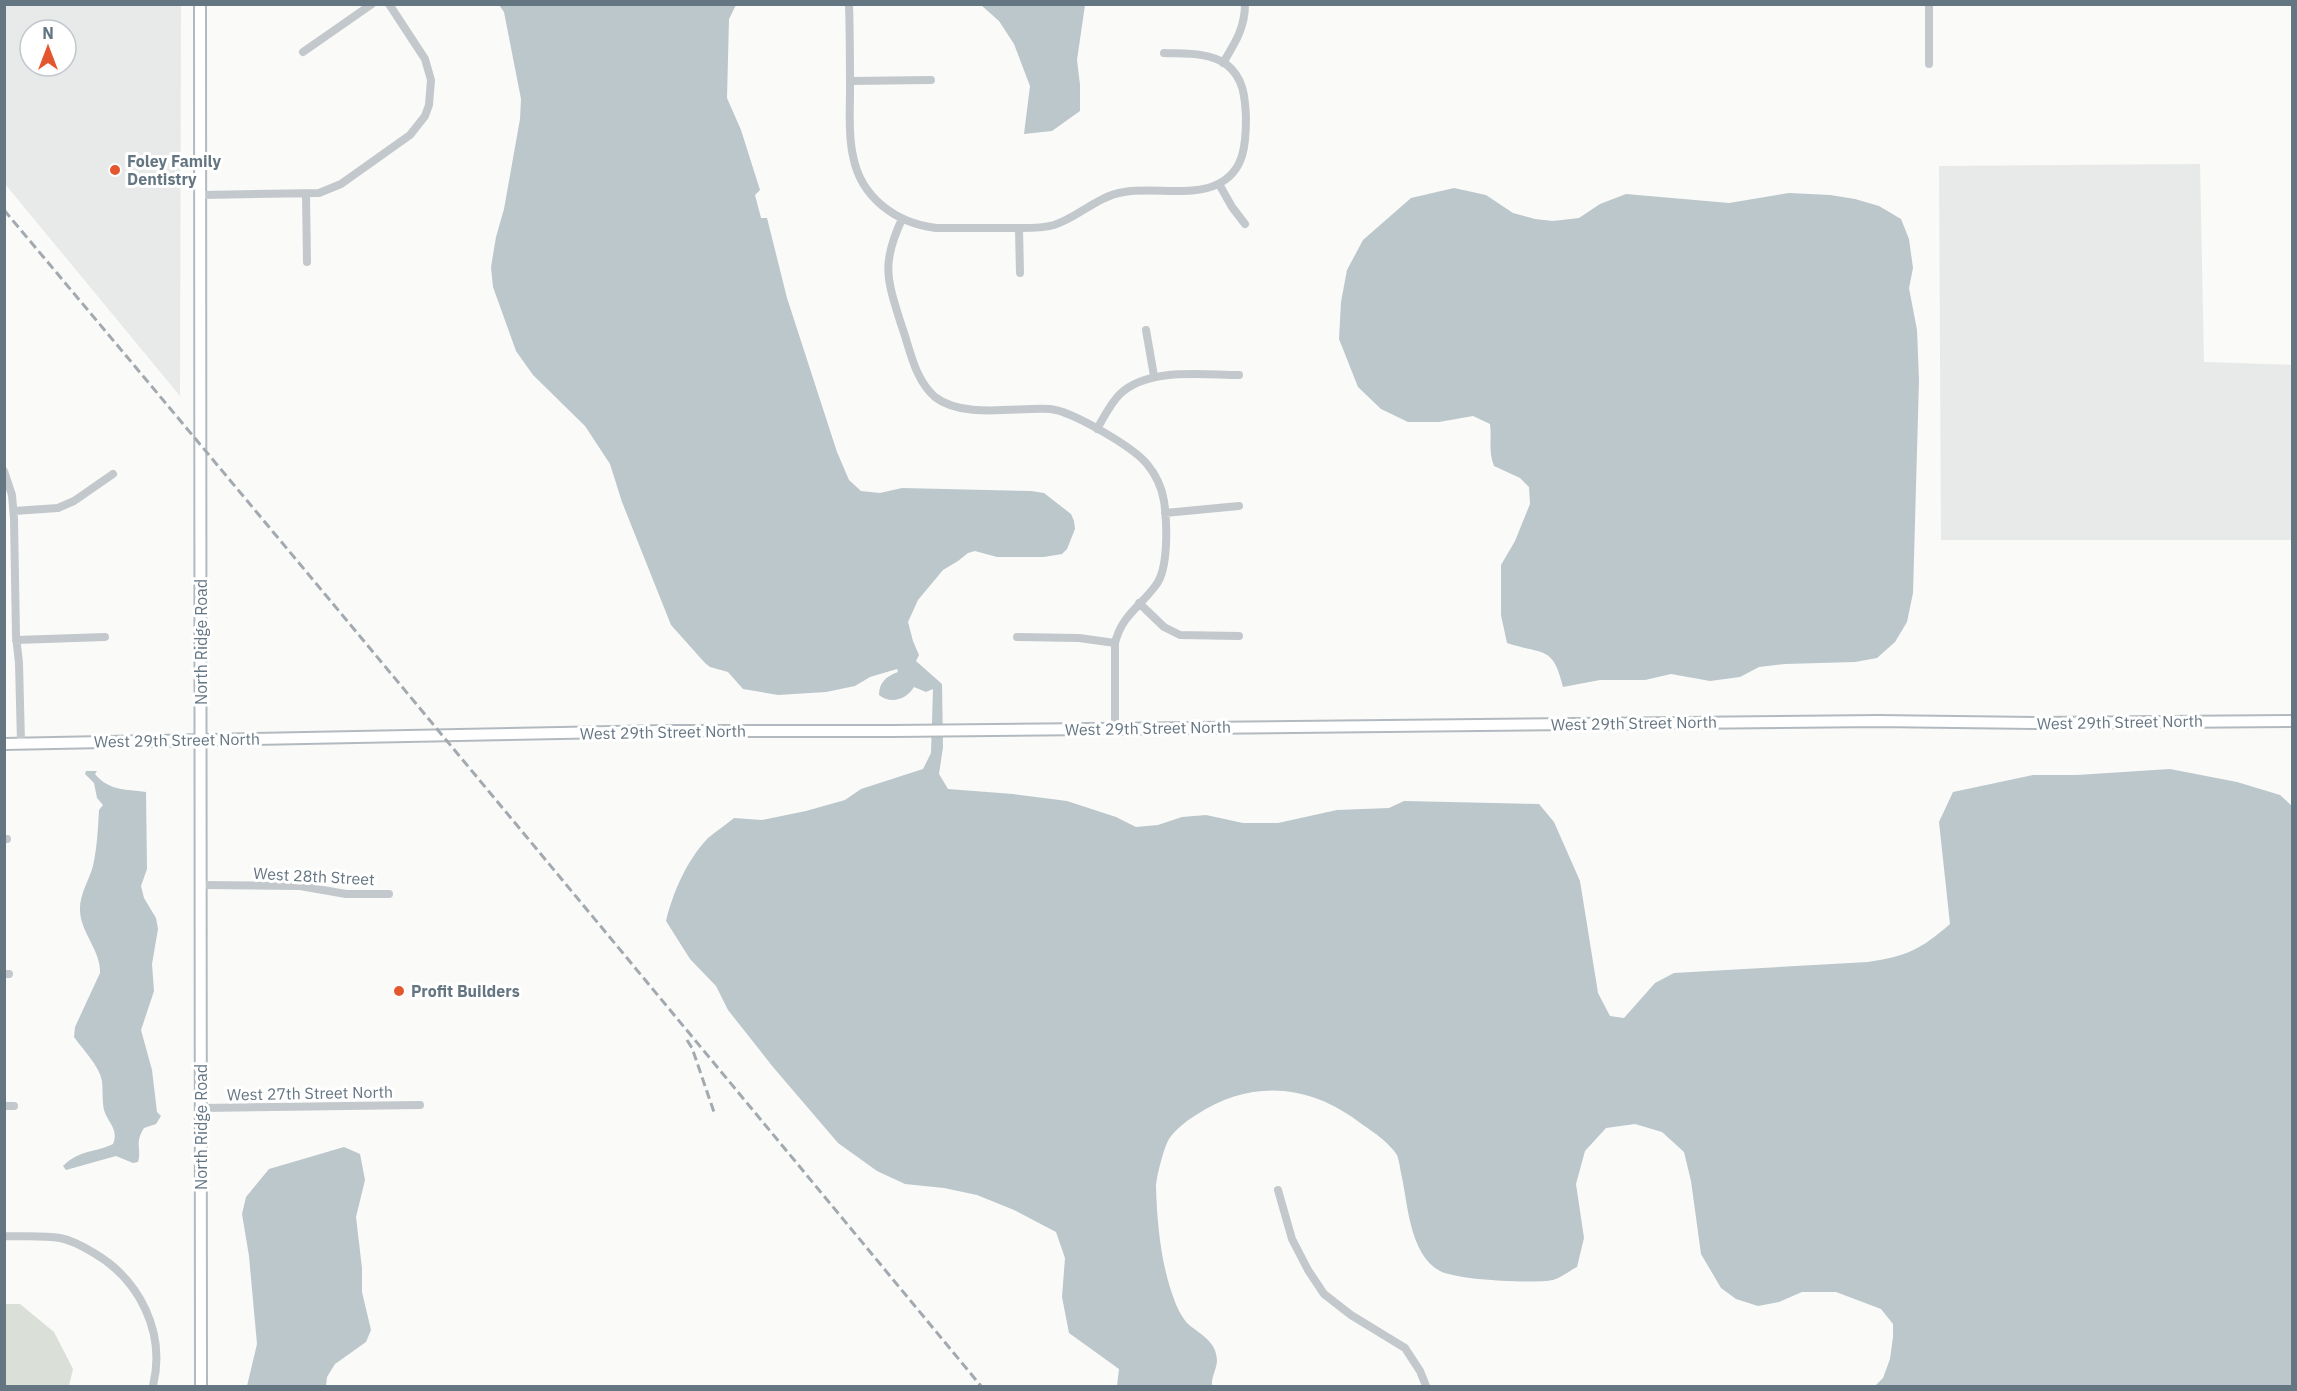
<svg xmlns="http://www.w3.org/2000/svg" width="2297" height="1391" font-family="'IBM Plex Sans',sans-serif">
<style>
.built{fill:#e8e9e9;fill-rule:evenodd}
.green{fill:#dadfd7}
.water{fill:#bbc7cb}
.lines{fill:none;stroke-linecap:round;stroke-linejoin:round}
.secondary-casing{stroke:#b3babf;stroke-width:14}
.street{stroke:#c3c8cc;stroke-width:8}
.secondary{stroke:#fff;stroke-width:10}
.rail{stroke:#a2aab0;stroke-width:3;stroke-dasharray:9 4.5;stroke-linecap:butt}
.poi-dot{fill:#e4572e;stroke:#fff;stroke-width:2}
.labels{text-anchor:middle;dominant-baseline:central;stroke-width:6;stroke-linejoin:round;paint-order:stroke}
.poi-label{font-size:16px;font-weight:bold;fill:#657683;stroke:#fff;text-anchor:start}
.street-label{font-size:16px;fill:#657683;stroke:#fff}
</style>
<rect width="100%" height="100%" fill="#fafaf8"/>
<path class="built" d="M4,5H181L180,396L5,184ZM30,30H66V66H30Z
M2200,164L2204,362L2292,365V540H1941L1939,166Z"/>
<path class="green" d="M4,1304H20L54,1332L73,1369L69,1386H5Z"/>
<path class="water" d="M499,5H736L729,19L727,98L741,130L760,190L755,195L761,218H767L787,298L837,452L849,480L861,491L880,493L902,488L1031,491L1044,493L1071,514L1074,521L1075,529L1067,549L1062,554L1044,557H997L975,551L968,553L958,561L943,570L918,600L908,622L913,641L919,655L916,661L942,684L943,747L939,774L948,789L1013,794L1067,801L1116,817L1136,827L1158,825L1182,817L1206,815L1243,823H1278L1337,810L1389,808L1404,801L1539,804L1554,822L1580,881L1598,993L1610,1016L1624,1018L1655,983L1674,973L1868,962C1907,956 1920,950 1950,924L1939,822L1953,792L2033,775H2077L2170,769L2237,782L2280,795L2292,806V1386H1875L1883,1378L1890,1359L1893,1337V1324L1881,1309L1836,1292H1802L1779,1302L1758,1306L1736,1299L1721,1288L1701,1254L1691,1181L1684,1152L1662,1132L1635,1124L1606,1128L1585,1151L1576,1184L1584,1238L1577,1267C1569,1271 1561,1278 1553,1280C1534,1284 1456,1280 1440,1271C1409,1254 1408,1203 1401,1173C1400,1168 1399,1160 1397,1155C1389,1143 1375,1133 1363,1125C1311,1084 1252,1078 1196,1115C1187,1120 1174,1131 1169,1139C1164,1147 1156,1178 1156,1187C1157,1223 1161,1265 1174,1299C1176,1306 1182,1317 1187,1323C1199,1334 1216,1340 1217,1360C1217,1369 1211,1377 1212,1386H1117L1119,1369L1069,1333L1062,1297L1065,1258L1056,1232L1014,1210L977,1195L944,1188L905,1184L877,1171L838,1143L773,1067L728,1010L716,986L690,959L666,921C673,892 687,860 708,838C716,831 726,825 734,818L762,820L806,811L845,800L861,789L923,769L931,753L933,689L926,692L914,687C907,699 891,705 879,695C879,682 887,676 898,672L897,669L870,677L855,686L826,692L778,695L743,689L728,672L710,667L705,663L671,625L622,502L610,464L585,426L533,375L516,351L493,287L491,267L496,237L504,209L520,119L521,99L504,12Z
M981,5H1085L1077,60L1080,85V111L1052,131L1024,134L1030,86L1014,44L999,21Z
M1454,188L1486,195L1513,213L1535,219L1553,221L1579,218L1600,204L1626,194L1729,203L1789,193L1830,195L1855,199L1879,206L1901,219L1909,239L1913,268L1909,288L1917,330L1919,380L1913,593L1907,622L1895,642L1877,658L1855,662L1785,664L1759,667L1740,677L1710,681L1671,674L1645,680H1600L1563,687C1553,645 1544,655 1507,643L1501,615V565L1515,541L1530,504L1529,487L1520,478L1494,466C1488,451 1492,439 1490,424L1473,416L1439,422H1408L1381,409L1358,387L1339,339L1341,302L1347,270L1363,240L1411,198Z
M86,771H97L95,774C109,791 125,789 146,792L147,869L141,886L144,898L156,918L158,929L152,964L154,991L141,1030L152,1070L157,1112L161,1116L156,1124L144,1128C134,1144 142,1148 138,1162L133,1163L116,1156L66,1170L63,1166C80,1149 95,1153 113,1144C119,1129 108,1123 104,1110C102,1100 103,1090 102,1081C99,1065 83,1050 74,1037L75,1027L100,973C101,951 81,933 80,911C79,895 89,881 93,866C97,848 98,829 99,810L103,805L97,798L94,783L85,774Z
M344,1147L360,1154L365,1180L356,1217L362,1268V1292L371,1330L366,1342L335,1364L327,1377L326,1386H247L257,1344L249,1256L242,1214L246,1197L269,1169Z"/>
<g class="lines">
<g class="secondary-casing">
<path id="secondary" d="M200,4L201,1386
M4,744L664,731H893L1878,721L2035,723L2292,721"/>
</g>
<path class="street" d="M849,4C850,34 850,63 850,92C850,112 848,135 853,156C861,198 896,223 936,228C960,228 985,228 1009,228C1024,228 1040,229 1054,225C1079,217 1097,196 1124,192C1153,187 1193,197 1218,184C1245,171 1246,143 1246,117C1245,97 1244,78 1226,64C1208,52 1185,54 1164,53
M1929,4V64
M303,52L372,4
M1223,63C1235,43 1245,28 1245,4
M850,81L931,80
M1219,184L1232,207L1245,224
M201,195L319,193L341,184L410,135L425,116L429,105L431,80L425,59L389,4
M306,195L307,262
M902,219C881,264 887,279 901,324C910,348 914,379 935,397C963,419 1016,407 1050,409C1072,411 1133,447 1147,464C1156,475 1162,488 1164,501C1167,522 1169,568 1156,585C1140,607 1122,615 1115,643V728
M1019,228L1020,273
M1146,330L1154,376
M1097,429C1104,417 1110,404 1120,394C1148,367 1203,375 1239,375
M4,471L12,495L14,519L16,636L19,663L21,743
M14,511L58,508L74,501L113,474
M1165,513L1239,506
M1139,603L1164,627L1180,635L1239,636
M1017,637L1079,638L1115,643
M16,640L105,637
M4,839H7
M202,885L300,886L346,894H389
M4,974H9
M4,1106H14
M201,1108L420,1105
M1278,1190L1292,1239L1308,1270L1324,1294L1351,1315L1405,1348L1420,1371L1426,1386
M4,1236C22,1237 42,1235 60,1238C72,1240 84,1247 94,1253C140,1280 166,1333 153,1386"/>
<use href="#secondary" class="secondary"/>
<path class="rail" d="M4,210C332,601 657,994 981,1386
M687,1040L692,1048L714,1112"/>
</g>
<g class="poi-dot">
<circle cx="115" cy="170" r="6"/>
<circle cx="399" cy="991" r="6"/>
</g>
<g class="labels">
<g class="poi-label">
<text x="127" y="161">Foley Family<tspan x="127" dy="18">Dentistry</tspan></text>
<text x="411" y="991">Profit Builders</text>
</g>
<g class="street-label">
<text transform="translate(201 642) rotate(-90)">North Ridge Road</text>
<text transform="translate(2120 722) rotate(-1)">West 29th Street North</text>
<text transform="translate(1634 723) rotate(-1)">West 29th Street North</text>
<text transform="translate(1148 728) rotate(-1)">West 29th Street North</text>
<text transform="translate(663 732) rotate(-1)">West 29th Street North</text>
<text transform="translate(177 740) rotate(-1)">West 29th Street North</text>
<text transform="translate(314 876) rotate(3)">West 28th Street</text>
<text transform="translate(310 1093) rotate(-1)">West 27th Street North</text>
<text transform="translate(201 1127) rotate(-90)">North Ridge Road</text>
</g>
</g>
<rect width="2297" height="1391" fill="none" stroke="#657683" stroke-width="12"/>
<g transform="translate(48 48)"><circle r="28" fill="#ffffff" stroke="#c1c8cd" stroke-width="1.5"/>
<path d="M0-4.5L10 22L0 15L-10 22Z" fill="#e4572e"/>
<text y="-9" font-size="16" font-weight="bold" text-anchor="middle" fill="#657683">N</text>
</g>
</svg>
